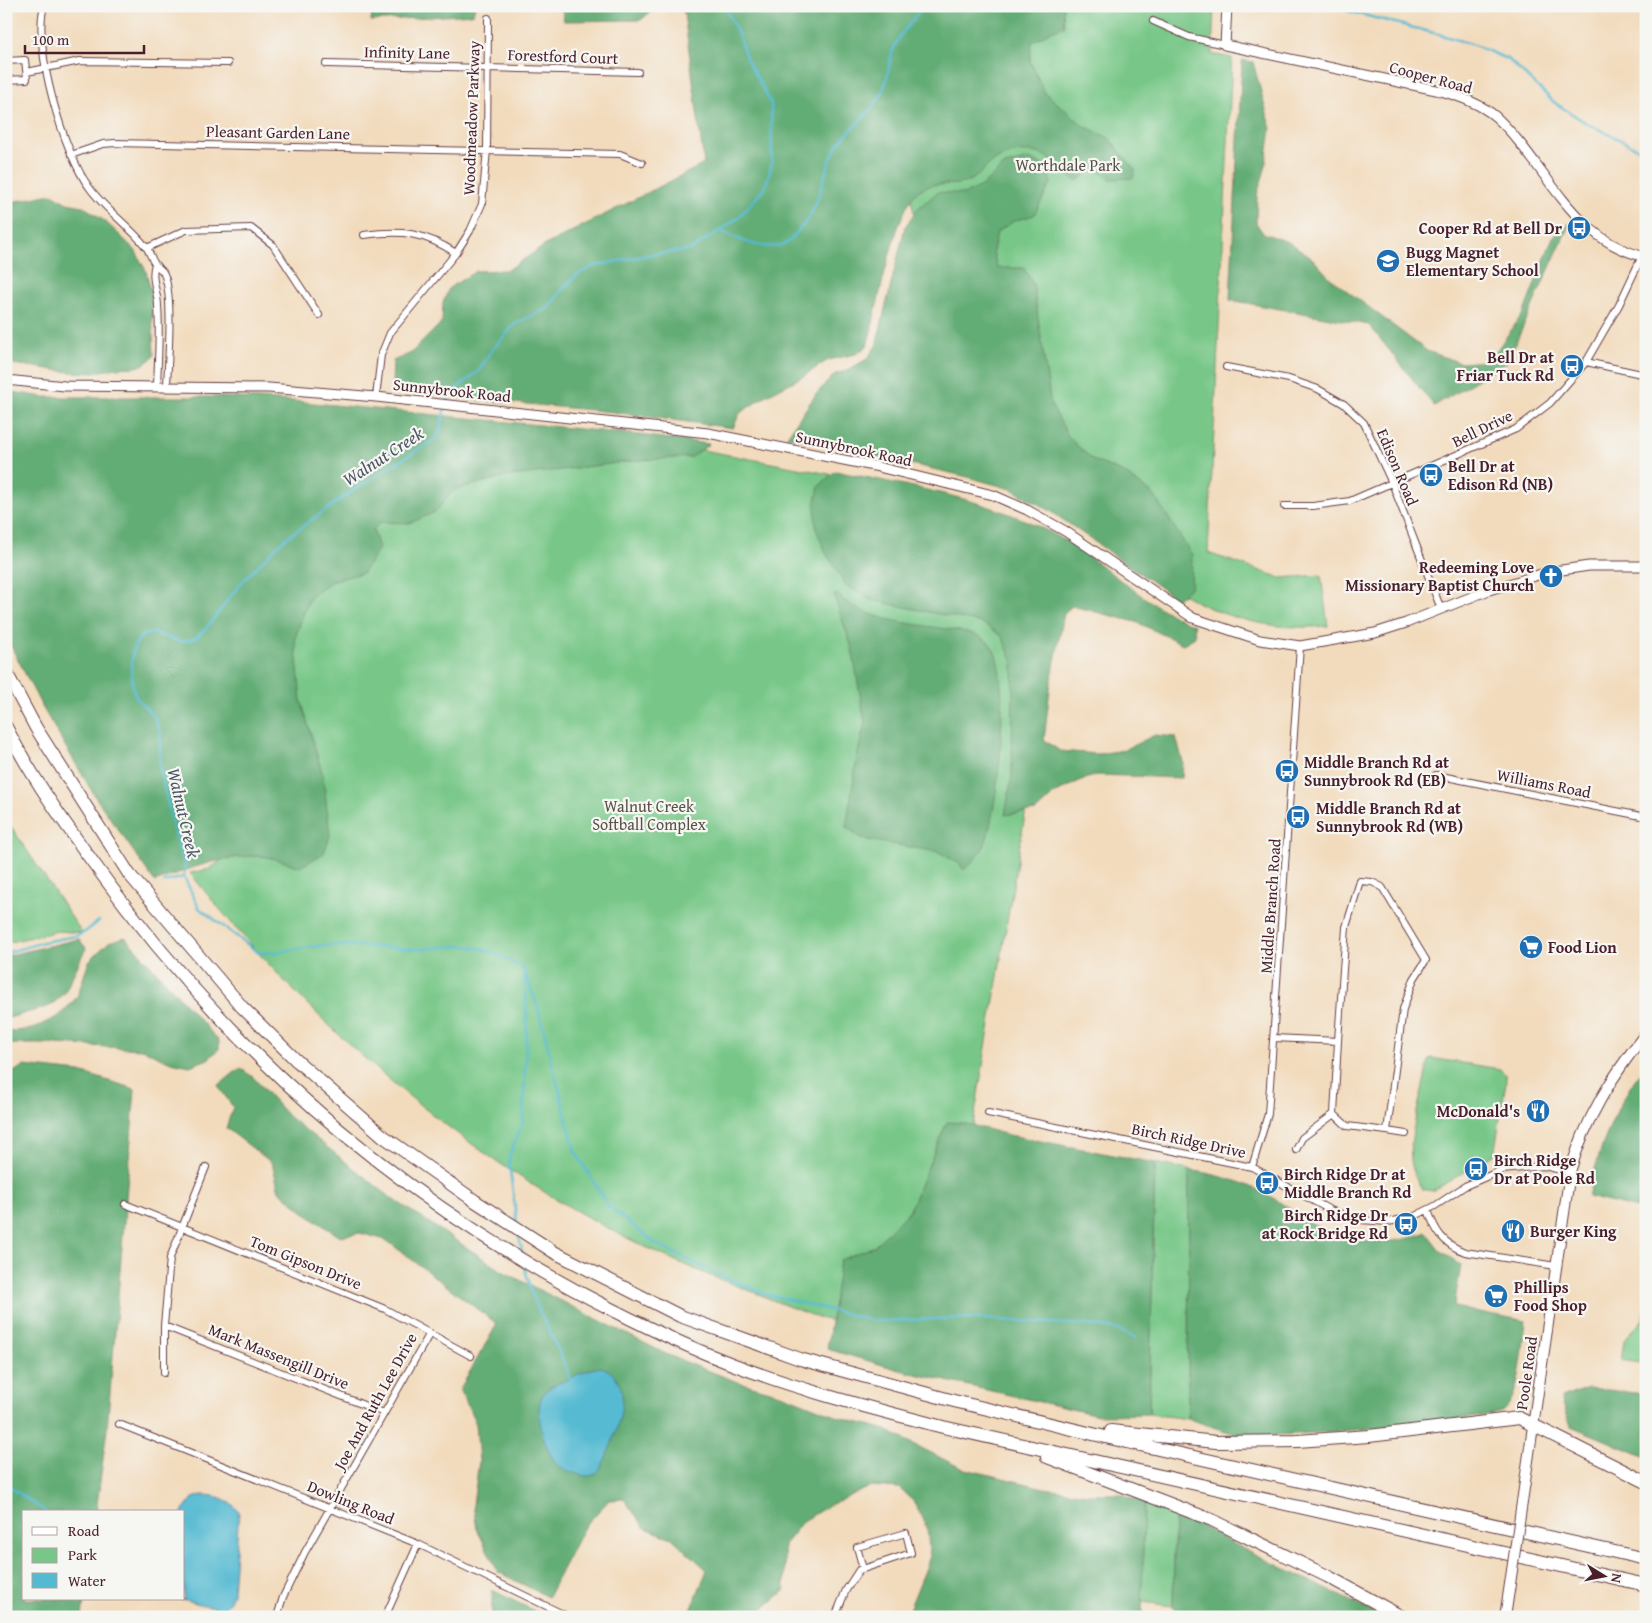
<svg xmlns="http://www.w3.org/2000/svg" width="1652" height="1623" font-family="'Gentium Book Plus',serif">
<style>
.green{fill:#78c788;stroke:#61735a}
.forest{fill:#62ac74;stroke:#566650}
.water{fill:#54bad2;stroke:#4f6c7e}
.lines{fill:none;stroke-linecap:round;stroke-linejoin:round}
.stream{stroke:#54bad2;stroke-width:2.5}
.street-casing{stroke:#633b41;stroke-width:8}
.secondary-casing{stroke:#633b41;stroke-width:11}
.primary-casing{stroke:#633b41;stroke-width:12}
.highway-casing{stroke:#633b41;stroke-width:14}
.street{stroke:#fff;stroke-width:6}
.secondary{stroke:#fff;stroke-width:9}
.primary{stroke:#fff;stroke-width:10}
.highway{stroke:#fff;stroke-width:12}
.primary-bridge-casing{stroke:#633b41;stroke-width:12;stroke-linecap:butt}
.primary-bridge{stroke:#fff;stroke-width:10}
.labels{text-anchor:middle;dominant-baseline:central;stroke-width:4.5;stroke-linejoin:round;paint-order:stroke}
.street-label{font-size:16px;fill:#4a1f2b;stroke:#f6f6f2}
.park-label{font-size:16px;fill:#585147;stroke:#f6f6f2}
.poi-label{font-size:16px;font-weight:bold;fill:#4a1f2b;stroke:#f6f6f2;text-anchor:start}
.water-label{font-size:18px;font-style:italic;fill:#4e5565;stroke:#f6f6f2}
</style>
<rect width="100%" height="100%" fill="#f6f6f2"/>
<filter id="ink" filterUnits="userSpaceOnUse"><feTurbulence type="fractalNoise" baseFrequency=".02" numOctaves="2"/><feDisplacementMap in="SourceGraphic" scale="10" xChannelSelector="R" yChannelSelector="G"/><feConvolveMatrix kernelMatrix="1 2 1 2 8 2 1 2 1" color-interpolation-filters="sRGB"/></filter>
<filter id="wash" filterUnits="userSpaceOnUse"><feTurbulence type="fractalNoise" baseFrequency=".0096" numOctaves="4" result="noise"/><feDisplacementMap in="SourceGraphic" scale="20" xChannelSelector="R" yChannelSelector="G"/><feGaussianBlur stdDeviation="1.12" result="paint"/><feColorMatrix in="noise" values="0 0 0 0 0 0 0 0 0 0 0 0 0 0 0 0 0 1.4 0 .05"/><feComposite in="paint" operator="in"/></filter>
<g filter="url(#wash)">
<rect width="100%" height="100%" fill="#f2dbbd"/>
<path class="green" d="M891,6H1214L1212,54L1232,58L1208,553L1281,578L1321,575L1328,626C1275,631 1223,620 1178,591L920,241L896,130Z
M655,444L703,450L887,485L1062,594L945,1292C918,1299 891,1306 865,1313C855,1315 844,1320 834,1321C820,1321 764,1296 748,1290C523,1209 338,1058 190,873L210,869L223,858L320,515Z
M6,819L82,933L58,931L6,943Z
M1431,1058L1500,1069L1505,1074L1506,1082L1494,1155L1432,1191L1422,1189C1417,1181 1412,1170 1411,1160C1408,1139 1424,1086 1428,1063Z
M1155,1163L1189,1170L1188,1419L1149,1414Z
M1646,1298V1364L1621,1360L1624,1340L1643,1319Z
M1144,1502L1175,1512L1173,1606L1142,1602Z"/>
<path class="forest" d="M373,6H475L473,14L371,21Z
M561,6H657L641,20L564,21Z
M683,6H1063L1064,27L1053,30L1032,42L1030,61L1044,92L1084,126L1109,138L1135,170L1133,178L1110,179L1094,168L1077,181C1066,175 1061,167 1051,160C1035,147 1010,151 994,161C985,166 980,176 971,180C954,189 937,179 920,190C894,207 877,313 867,346L856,354L828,360L802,377L767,395L740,413L733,428L613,412L471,399L402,389L392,385L393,361L411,353L442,322L443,303L449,288L476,271L508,270L547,244L704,164Z
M1242,60L1253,62L1271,129L1265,169L1257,195L1256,223L1263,233L1288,242L1310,256L1330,278L1427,351L1461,363L1489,361L1524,312L1553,237L1570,223L1507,362L1434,406L1369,325L1230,300Z
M1029,159L1046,166L1051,183L1034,215L1014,221L997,232L993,251L997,268H1024L1033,284L1051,405L1070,439L1093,460L1124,473L1154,495L1192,555L1191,587L1177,599L1049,510L1011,489L968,477L787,436L816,394L835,374L846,371L867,359L876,346L905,227L917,209L938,192L965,194L983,185L1005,165Z
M52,194L67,203L83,206L106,222L135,250L146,271L151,291L154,356C135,374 132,364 111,369C75,379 42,365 6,364V203Z
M6,391L44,397H221L293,401L631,434L709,444L692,457L642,460L504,477L454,490L435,512L410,523L381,522L373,530L379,548L363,573L331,581L309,599L295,638L301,700L323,776L330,835L324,853L300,867C290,864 278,859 267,857C228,853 190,868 155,882L96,798L41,705L6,636Z
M835,471C912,487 995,499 1064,540C1108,567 1146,606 1194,625L1195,637L1183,644L1136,622L1072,606L1064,613L1050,688L1044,740L1060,751L1098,754L1124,750L1155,735L1176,737L1183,762L1182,778L1097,775L1081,780L1053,795L1036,811L1005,815L1012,775L1013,663L1002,636L982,623L871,600L846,585L826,553L816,529L815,506L819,486Z
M837,594C862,620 913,624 947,629C962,631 979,633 990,644C1013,669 998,814 984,846C980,855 971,863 964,870L960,864L939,852L863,839L846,827L858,753L865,723L852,648L834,596Z
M125,937L219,1041V1049L208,1059L190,1066L171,1062L142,1049L56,1044H6V1032L32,1029L59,1016L77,997L89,961L109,942Z
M79,939L86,948L64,994L50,1006L6,1019V956Z
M1646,1064V1211L1588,1197C1598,1150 1616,1103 1646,1064Z
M24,1066L80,1072L135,1089L107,1429L96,1512H24V1599H84L82,1617H6V1076Z
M240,1068L253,1077L289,1117L390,1197L504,1272L668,1355L735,1381L784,1395L836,1416L886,1430L961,1468L1044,1488L1087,1494H1121L1144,1502L1142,1611L1140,1617H906L930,1558L927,1528L914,1502L899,1488L871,1486L826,1507L802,1522L784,1545L785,1590L754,1617H688L707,1570L672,1538L645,1528L624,1499L609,1500L584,1527L548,1597L498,1572L477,1529L473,1505L479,1461L476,1424L460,1389L497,1324L386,1240L360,1233L339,1236L310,1217L279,1191L272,1163L226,1128L233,1107L218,1086Z
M947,1122L963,1123L1009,1135L1155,1163L1149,1414L1098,1415L907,1372L827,1349L840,1260L875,1246L909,1211Z
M1189,1170C1213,1174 1234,1179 1256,1189C1283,1201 1307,1224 1336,1235C1362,1245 1401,1244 1426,1232L1440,1250L1461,1265L1454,1307L1526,1321C1523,1344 1521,1397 1503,1411C1491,1420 1265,1439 1243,1435C1224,1432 1206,1424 1188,1419Z
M1588,1388L1646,1394V1457L1571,1426L1561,1398Z
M1175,1512L1236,1545L1383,1617H1183L1173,1606Z
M492,1590L547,1617H492Z"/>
<path class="water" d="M601,1367C636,1379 619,1425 609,1450C605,1458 602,1471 593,1475C585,1478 579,1474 571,1472C564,1469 557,1466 553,1459C543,1442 530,1403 548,1389C554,1384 563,1382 569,1379C580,1373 588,1369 601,1367Z
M202,1495C218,1495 228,1499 239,1511L233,1593C231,1598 230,1604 225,1607C217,1610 190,1601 181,1599H184L182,1512L193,1498Z"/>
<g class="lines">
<path class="stream" d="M1342,6L1348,11L1438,34L1477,46L1509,60L1555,103L1588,124L1645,152
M719,230C737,239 767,254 788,242C791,240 795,234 798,231C822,205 819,185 832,156C842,132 867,119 880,97C888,84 888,67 892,53C898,34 912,22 924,6
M447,402L454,390L478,372L492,350L515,324L548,308L565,286L578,274L594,266L648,255L691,250L738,218L765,188L772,163L771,103L747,60L737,31L724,6
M445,407L439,434L435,439L358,487L282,541L240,584L208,626L196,638L181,642L154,633L146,634L141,636L134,647L131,665L133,689L136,697L155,718L160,732V769L176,840L185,864L184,877L199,908L259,953C279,954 299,947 319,946C351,943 382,948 414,949C436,949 457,943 478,948C493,951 510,961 523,968L537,1005L575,1151L608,1206L656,1244L717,1274L766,1294L875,1321L968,1318L1099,1326L1119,1330L1135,1338
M164,882L184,877
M6,953L43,942L76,936L85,932L99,921
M517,1223L509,1163L510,1154L523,1121L527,1020L524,972
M518,1233L523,1255
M525,1268C534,1311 556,1338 570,1378
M6,1484L46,1512"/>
</g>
</g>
<g filter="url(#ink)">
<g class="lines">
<g class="street-casing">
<path id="street" d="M44,6C32,46 64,154 89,187C105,210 129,225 146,247C150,252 151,259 155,264C157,267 161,269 163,272C174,291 168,362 167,385
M1153,21L1189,37L1225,45
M6,61L25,60L27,79L6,80
M326,64L638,72
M27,72L80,61L228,63
M71,155L103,144L115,143L620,154L642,163
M364,235C402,230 423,232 456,253
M147,248L186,230L251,228L273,245L319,315
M155,264C150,278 158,292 158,306C160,333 158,359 157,385
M1586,362L1646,375
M1226,367L1289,379L1318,389L1344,404L1364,423L1392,483L1441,609
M376,397L381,355L390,333L456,253L470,231L482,204L487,150L488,18
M1284,506H1313L1350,501L1516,429L1550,403L1586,362L1619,305L1642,256
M1436,775L1646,817
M1274,1038L1338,1041L1334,1114L1347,1126L1387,1131L1403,1009L1414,979L1426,960L1382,887L1372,882L1360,881L1346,927L1338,1041
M988,1113L1252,1167L1330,1210L1361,1220L1388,1222L1413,1217L1435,1206L1465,1186L1502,1170L1544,1166L1570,1172
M1387,1131L1406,1134
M1296,1150L1302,1138L1334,1114
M1252,1167L1268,1114L1300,646
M125,1204L385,1309L471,1356
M1428,1210C1435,1231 1443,1244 1465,1252L1556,1266
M164,1326L384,1413
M164,1373V1326L170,1258L206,1167
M119,1424L418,1544L569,1617
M277,1617L283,1597L305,1552L430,1333
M385,1617L418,1544
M835,1617L846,1590L859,1570L863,1569L911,1553L906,1533L857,1547L863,1569"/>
</g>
<g class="secondary-casing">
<path id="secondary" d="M1227,6L1225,45L1441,91C1461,97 1481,104 1496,117C1547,164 1571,241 1646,257
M6,380L65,386L269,388L376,397L708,433L874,466L993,495L1027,510L1065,531L1193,618L1260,640L1300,646L1375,633L1406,623L1489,590L1548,572L1589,566H1646"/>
</g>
<g class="primary-casing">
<path id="primary" d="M1522,1502L1570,1172C1585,1119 1612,1076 1646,1033
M1505,1617L1510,1584"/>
</g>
<g class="highway-casing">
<path id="highway" d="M6,672L36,728L129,874L242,1007L296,1060L383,1136L475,1201L554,1252L680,1316L800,1359L954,1401L1114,1439L1646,1559
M6,727C31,776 63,821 95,865C232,1056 403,1204 613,1310C654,1331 697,1351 740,1367C806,1392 875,1409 943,1427L1646,1585
M1111,1431L1216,1442L1297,1441L1369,1436L1519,1418L1646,1482
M1047,1457L1212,1520L1327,1576L1402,1617"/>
</g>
<use href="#street" class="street"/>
<use href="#secondary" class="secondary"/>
<use href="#primary" class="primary"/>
<use href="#highway" class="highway"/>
<g class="primary-bridge-casing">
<path id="primary-bridge" d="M1510,1584L1522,1502"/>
</g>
<use href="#primary-bridge" class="primary-bridge"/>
</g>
</g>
<defs>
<g id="bus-disc" transform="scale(1.25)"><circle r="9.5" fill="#1f6fb2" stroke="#f6f6f2"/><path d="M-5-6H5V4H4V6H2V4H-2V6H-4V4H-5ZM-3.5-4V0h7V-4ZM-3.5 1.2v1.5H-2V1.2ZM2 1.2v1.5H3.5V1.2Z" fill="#fff"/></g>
<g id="school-disc" transform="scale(1.25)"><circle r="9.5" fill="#1f6fb2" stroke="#f6f6f2"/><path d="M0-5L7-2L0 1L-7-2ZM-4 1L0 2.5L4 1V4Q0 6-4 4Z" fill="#fff"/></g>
<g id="church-disc" transform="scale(1.25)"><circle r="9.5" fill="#1f6fb2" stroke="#f6f6f2"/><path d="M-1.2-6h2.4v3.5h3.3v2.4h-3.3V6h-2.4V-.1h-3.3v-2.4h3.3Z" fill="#fff"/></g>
<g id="supermarket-disc" transform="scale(1.25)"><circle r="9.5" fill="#1f6fb2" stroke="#f6f6f2"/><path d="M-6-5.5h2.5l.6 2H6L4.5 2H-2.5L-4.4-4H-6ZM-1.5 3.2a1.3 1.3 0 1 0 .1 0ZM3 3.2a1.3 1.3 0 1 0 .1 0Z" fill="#fff"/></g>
<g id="restaurant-disc" transform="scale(1.25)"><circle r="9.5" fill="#1f6fb2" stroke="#f6f6f2"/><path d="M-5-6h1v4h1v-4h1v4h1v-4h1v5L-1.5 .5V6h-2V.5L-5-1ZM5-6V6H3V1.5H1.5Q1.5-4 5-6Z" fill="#fff"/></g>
</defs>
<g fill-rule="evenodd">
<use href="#bus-disc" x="1579" y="228"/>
<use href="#school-disc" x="1388" y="261"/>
<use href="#bus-disc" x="1572" y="366"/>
<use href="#bus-disc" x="1431" y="475"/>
<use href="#church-disc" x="1551" y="576"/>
<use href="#bus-disc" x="1287" y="771"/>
<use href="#bus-disc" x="1298" y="817"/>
<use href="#supermarket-disc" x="1531" y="947"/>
<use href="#restaurant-disc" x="1538" y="1111"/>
<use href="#bus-disc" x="1476" y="1169"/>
<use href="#bus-disc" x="1267" y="1183"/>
<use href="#bus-disc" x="1406" y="1224"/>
<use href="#restaurant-disc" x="1513" y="1231"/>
<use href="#supermarket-disc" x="1496" y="1296"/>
</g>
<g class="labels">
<g class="street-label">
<text transform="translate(407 52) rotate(1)">Infinity Lane</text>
<text transform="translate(563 56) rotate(2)">Forestford Court</text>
<text transform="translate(1431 77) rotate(15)">Cooper Road</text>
<text transform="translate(471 118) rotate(-88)">Woodmeadow Parkway</text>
<text transform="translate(278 132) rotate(1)">Pleasant Garden Lane</text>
<text transform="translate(452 390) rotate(6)">Sunnybrook Road</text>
<text transform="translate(1482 428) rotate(-26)">Bell Drive</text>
<text transform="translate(854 448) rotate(12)">Sunnybrook Road</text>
<text transform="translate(1398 467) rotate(67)">Edison Road</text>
<text transform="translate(1544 783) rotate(11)">Williams Road</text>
<text transform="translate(1270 906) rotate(-86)">Middle Branch Road</text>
<text transform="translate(1189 1140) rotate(12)">Birch Ridge Drive</text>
<text transform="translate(306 1262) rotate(22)">Tom Gipson Drive</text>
<text transform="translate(279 1356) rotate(22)">Mark Massengill Drive</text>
<text transform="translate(1526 1373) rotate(-82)">Poole Road</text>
<text transform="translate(375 1401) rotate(-61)">Joe And Ruth Lee Drive</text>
<text transform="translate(351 1502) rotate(22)">Dowling Road</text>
</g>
<g class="park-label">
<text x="1068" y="165">Worthdale Park</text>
<text x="649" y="806">Walnut Creek<tspan x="649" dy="18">Softball Complex</tspan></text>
</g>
<g class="poi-label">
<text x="1562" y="228" text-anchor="end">Cooper Rd at Bell Dr</text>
<text x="1406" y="252">Bugg Magnet<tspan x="1406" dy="18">Elementary School</tspan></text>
<text x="1554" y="357" text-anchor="end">Bell Dr at<tspan x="1554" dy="18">Friar Tuck Rd</tspan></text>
<text x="1448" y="466">Bell Dr at<tspan x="1448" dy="18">Edison Rd (NB)</tspan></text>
<text x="1534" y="567" text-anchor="end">Redeeming Love<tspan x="1534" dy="18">Missionary Baptist Church</tspan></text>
<text x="1304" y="762">Middle Branch Rd at<tspan x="1304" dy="18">Sunnybrook Rd (EB)</tspan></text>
<text x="1316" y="808">Middle Branch Rd at<tspan x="1316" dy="18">Sunnybrook Rd (WB)</tspan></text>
<text x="1548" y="947">Food Lion</text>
<text x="1520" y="1111" text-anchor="end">McDonald's</text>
<text x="1494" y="1160">Birch Ridge<tspan x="1494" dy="18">Dr at Poole Rd</tspan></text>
<text x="1284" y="1174">Birch Ridge Dr at<tspan x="1284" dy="18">Middle Branch Rd</tspan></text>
<text x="1388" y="1215" text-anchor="end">Birch Ridge Dr<tspan x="1388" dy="18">at Rock Bridge Rd</tspan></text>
<text x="1530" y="1231">Burger King</text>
<text x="1514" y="1287">Phillips<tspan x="1514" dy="18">Food Shop</tspan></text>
</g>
<g class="water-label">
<text transform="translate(383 456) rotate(-33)">Walnut Creek</text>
<text transform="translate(184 813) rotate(77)">Walnut Creek</text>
</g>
</g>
<rect width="1652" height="1623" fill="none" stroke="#f6f6f2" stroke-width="25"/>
<rect x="22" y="1510" width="162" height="90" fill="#f6f6f2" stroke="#b1a0a2"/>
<rect x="32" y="1527" width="25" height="8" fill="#ffffff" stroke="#b1a0a2"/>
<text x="68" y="1536" font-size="15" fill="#4a1f2b">Road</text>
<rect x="32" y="1548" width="25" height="15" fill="#78c788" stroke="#b1a0a2"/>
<text x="68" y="1560" font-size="15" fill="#4a1f2b">Park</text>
<rect x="32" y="1573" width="25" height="15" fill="#54bad2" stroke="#b1a0a2"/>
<text x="68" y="1586" font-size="15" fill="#4a1f2b">Water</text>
<g transform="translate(1604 1576) rotate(100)" stroke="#f6f6f2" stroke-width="4" paint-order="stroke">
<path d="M0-4L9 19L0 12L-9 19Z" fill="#4a1f2b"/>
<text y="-8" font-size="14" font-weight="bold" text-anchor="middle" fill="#4a1f2b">N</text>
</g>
<path d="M25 45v8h119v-8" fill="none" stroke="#4a1f2b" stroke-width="2.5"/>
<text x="32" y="45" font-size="15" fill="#4a1f2b" stroke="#f6f6f2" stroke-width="4" paint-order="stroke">100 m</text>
</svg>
